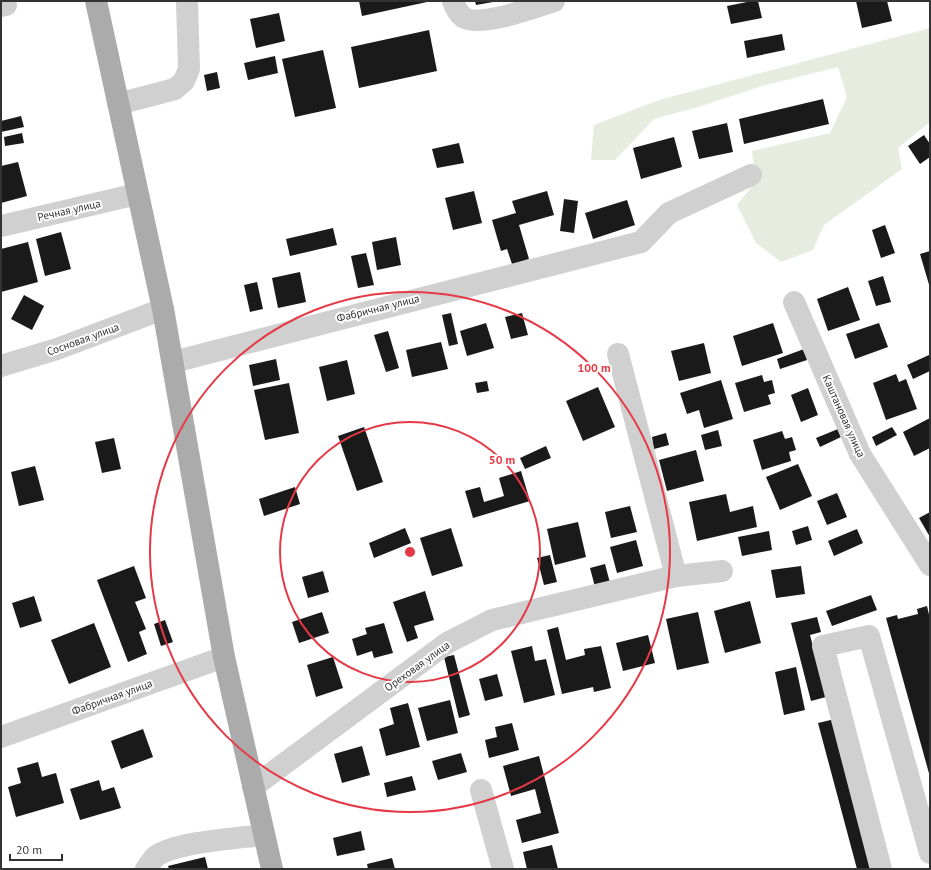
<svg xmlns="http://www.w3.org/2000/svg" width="931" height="870" font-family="'PT Sans',sans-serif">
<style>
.green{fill:#e6ecdf}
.building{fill:#1a1a1a}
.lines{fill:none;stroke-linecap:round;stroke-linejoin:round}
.minor{stroke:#d0d0d0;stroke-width:22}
.major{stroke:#ababab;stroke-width:22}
.ring{fill:none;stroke:#e63946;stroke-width:2}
.labels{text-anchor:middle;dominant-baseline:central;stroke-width:4;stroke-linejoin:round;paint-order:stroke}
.street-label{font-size:11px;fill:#333;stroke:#fff}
.centre{fill:#e63946;stroke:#fff;stroke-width:2}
.ring-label{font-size:12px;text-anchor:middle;font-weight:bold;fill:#e63946;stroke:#fff;stroke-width:4;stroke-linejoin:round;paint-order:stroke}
</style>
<rect width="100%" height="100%" fill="#fff"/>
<path class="green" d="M930,28V122L898,148L902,169L824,225L813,250L781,262L756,243L737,205L756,181L752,151L830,133L847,97L838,67L762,86L698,107L654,119L615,160H591L594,125L659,100Z"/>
<path class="building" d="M359,1H427V2L362,16Z
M475,1H492L493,2L476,5Z
M752,1H758L762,18L731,24L727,6Z
M856,1H887L892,21L862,28Z
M279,13L285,41L256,48L250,19Z
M429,30L437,71L359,88L351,47Z
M782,34L785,50L747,58L744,41Z
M323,50L336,108L295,117L282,59Z
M275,56L278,73L248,80L244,63Z
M217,72L220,88L207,91L204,75Z
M823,99L829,124L744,144L739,119Z
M21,116L24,127L1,132V121Z
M727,123L733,152L699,159L692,131Z
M22,133L24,143L5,146L4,137Z
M924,135L930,144V157L920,164L908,146Z
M674,137L682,167L641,179L633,148Z
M459,143L464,163L437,168L432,149Z
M18,162L27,196L1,203V166Z
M474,191L482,223L453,230L445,198Z
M547,191L554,215L519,225L529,259L512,264L507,249L501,251L492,220L516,213L512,201Z
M564,199L578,201L574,233L560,231Z
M627,200L635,225L593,239L585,213Z
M885,225L895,253L881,258L872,230Z
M333,228L337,245L290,256L286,239Z
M61,232L71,269L45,276L36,239Z
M396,237L401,265L377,270L372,242Z
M28,242L38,282L1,292V249Z
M930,251V288L920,254Z
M366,253L374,285L358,288L351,256Z
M300,272L306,302L278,308L272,278Z
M883,276L891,302L876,306L868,281Z
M257,282L263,309L250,312L244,285Z
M848,287L860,320L828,331L817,299Z
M24,295L44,306L32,330L11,319Z
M451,313L458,344L449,346L442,315Z
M522,313L528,335L511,339L505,317Z
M486,323L494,348L467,356L460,331Z
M773,323L783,353L742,366L733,336Z
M879,323L888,347L855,359L846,334Z
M388,331L399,368L386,372L374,335Z
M441,342L448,369L412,377L406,350Z
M704,343L711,373L679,381L671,351Z
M804,349L807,360L780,369L777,359Z
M929,355L930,371L913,379L907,365Z
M276,359L280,380L253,386L249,365Z
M347,360L355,394L327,401L319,367Z
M896,374L899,382L906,379L917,409L886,420L873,383Z
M762,375L764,382L772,380L775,393L768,395L771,404L744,412L735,383Z
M721,380L733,419L704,428L699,410L687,414L680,393Z
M487,381L489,391L477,393L475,383Z
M289,383L299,433L265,440L254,390Z
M598,387L615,427L583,441L566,401Z
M808,388L818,415L801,422L791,395Z
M930,418V448L914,456L903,432Z
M364,427L383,482L357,491L338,436Z
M892,427L897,435L876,446L872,437Z
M838,429L841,437L820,447L816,438Z
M718,430L722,446L705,450L701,435Z
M782,431L785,439L792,437L796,450L789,452L791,461L762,470L753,440Z
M666,433L669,445L654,449L652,437Z
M114,438L121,469L102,473L95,442Z
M546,446L551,458L525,469L520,458Z
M696,450L704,481L667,491L659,460Z
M798,464L812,496L780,510L766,477Z
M35,466L44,500L19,506L11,472Z
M521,471L530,501L473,518L465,491L480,487L484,502L504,496L499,478Z
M295,487L300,504L264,516L259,499Z
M837,493L847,517L827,525L817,501Z
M726,494L730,512L753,506L757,527L697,541L689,502Z
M630,506L637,532L611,538L605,512Z
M930,512V537L919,518Z
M578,522L586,557L555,565L547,529Z
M808,526L812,540L796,545L792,531Z
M405,528L411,543L374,558L369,543Z
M451,528L463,566L432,576L420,538Z
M857,529L863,543L834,556L828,541Z
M769,531L772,550L742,556L738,537Z
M636,540L643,566L617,573L610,547Z
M550,555L557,582L544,585L537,558Z
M605,564L610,583L595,587L590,568Z
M134,566L146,598L135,602L146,629L139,632L147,654L128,662L97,580Z
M801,566L805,594L776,598L771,570Z
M323,571L329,592L308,598L302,577Z
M425,591L434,620L414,626L418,638L407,642L393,602Z
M871,595L877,610L832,626L826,611Z
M34,596L42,621L20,628L12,603Z
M750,601L761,643L725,653L714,611Z
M927,606L930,619V777L886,618L897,615L898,619L918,614L917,609Z
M322,612L329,633L299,643L292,622Z
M698,612L709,663L677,670L666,619Z
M817,617L821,632L810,635L826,697L811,701L791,623Z
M165,620L173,642L161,646L154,624Z
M94,623L111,667L69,684L51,640Z
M384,623L393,653L374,658L372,651L357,656L352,639L367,634L365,628Z
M558,627L566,660L585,655L584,649L601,646L611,688L594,692L593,687L562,694L547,630Z
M648,635L655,663L623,671L616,643Z
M532,646L535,661L546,659L555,695L524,703L511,651Z
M454,655L470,715L459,718L444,657Z
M333,657L343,688L316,697L307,665Z
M796,667L805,710L784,715L775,672Z
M497,674L503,696L485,701L479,679Z
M450,700L458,733L427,741L418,708Z
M408,703L420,747L386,756L379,729L394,724L390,708Z
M835,719L875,869H857L818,723Z
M512,723L519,750L489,758L485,740L497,737L495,727Z
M143,729L153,757L121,769L111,741Z
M362,746L370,775L342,783L334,754Z
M461,753L467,772L438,780L432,761Z
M539,756L559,833L522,843L516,820L541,813L535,789L511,796L503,766Z
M38,762L42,777L56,773L64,803L16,817L8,787L21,783L17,768Z
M412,776L416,790L387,797L384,783Z
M99,780L102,791L114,787L121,808L80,820L70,789Z
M361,831L365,850L337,856L333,838Z
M552,845L558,869H527L523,852Z
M205,857L208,869H169L168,866Z
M392,858L395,869H368L367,864Z"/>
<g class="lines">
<path class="minor" d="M453,1C455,7 458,13 463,17C479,28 536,7 554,1
M1,6L6,5L5,1
M118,104L175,89L184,81L189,69L187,1
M1,226L137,194
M794,302L860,454L930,565
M618,354L676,576
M173,362L641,242L669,213L751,175
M1,366L57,349L163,309
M1,737L224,657
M253,787L447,643L492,620L676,576L722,571
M481,790L503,869
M146,869C149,865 152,860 155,857C174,842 239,838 264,835
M881,869L823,646L869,636L930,853"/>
<path class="major" d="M96,1L163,309L224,657L272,869"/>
</g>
<g class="ring">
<circle cx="410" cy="552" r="130"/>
<circle cx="410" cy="552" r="260"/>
</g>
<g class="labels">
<g class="street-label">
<text transform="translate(69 210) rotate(-13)">Речная улица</text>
<text transform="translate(378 308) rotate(-14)">Фабричная улица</text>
<text transform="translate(83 339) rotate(-20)">Сосновая улица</text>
<text transform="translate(844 416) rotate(66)">Каштановая улица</text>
<text transform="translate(417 666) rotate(-36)">Ореховая улица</text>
<text transform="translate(112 697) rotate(-20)">Фабричная улица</text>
</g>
</g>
<circle cx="410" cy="552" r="6" class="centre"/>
<g class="ring-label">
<text x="594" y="372">100 m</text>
<text x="502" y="464">50 m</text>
</g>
<rect width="931" height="870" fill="none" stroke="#333333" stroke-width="4"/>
<path d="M10 854v6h52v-6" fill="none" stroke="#333333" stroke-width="2"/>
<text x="16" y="854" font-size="12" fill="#333333" stroke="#ffffff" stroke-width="3" paint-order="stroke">20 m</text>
</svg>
